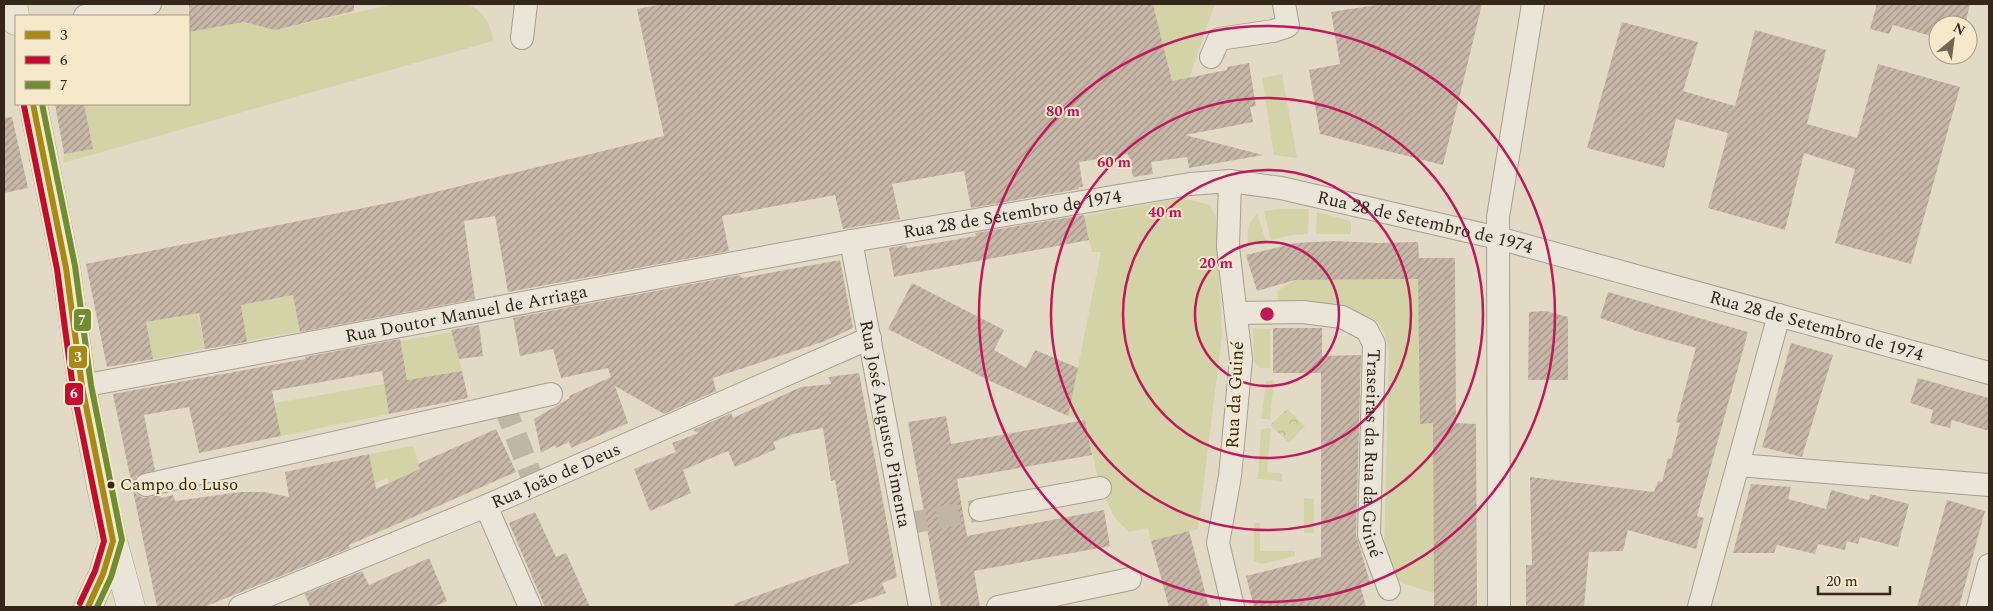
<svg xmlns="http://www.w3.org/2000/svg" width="1993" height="611" font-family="Spectral,serif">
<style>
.grass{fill:#d3d3a7}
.park{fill:url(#park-crowns)}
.building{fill:url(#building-hatch)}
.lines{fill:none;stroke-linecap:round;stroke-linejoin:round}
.minor-tunnel{stroke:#c0b6a4;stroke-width:22;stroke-dasharray:22 11;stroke-linecap:butt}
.minor-casing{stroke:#a79e90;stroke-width:24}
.tertiary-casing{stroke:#a79e90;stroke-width:29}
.minor{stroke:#eae4d9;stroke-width:22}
.tertiary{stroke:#eae4d9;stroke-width:28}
.bus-1-casing{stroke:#f6e9c9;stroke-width:10}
.bus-2-casing{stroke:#f6e9c9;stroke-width:10}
.bus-3-casing{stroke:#f6e9c9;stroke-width:10}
.bus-1{stroke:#a68916;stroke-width:6}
.bus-2{stroke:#c30b30;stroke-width:6}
.bus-3{stroke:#6e8e31;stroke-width:6}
.ring{fill:none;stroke:#c2185b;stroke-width:2.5}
.bus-dot{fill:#34261a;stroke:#f6e9c9;stroke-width:2}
.labels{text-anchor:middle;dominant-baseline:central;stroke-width:4;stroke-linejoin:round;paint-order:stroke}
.bus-label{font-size:17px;fill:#34261a;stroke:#f6e9c9;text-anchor:start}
.street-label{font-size:18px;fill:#34261a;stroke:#f6e9c9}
.centre{fill:#c2185b;stroke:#f6e9c9;stroke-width:2.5}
.ring-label{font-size:15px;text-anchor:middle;font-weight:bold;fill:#c2185b;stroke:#f6e9c9;stroke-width:4;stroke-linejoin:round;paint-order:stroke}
.line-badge{stroke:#f6e9c9;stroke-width:2}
.badge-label{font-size:14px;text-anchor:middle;font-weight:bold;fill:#fff}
</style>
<defs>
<pattern id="park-crowns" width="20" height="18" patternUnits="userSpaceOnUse" patternTransform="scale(1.25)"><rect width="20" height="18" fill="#d3d3a7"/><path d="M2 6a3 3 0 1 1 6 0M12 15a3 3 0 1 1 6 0" fill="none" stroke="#b6b58f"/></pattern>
<pattern id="building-hatch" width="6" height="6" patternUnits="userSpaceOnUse" patternTransform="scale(1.25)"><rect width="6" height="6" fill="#c6b7a7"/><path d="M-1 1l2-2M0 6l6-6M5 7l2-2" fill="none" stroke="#a29587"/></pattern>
</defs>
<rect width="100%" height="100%" fill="#e3dac6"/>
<path class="grass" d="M394,4C415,4 444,1 464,4C481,6 493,26 493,41L63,163L64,154L93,149L84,104H189V32L244,22L275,30Z
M1153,4H1215L1185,90L905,131L1171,76Z
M1281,74H1282L1297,158L1274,155L1262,78Z
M1182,198L1210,205L1216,217L1222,336L1198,529L1151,541L1148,528L1129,532L1115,518L1100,488L1085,420L1068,416L1101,252H1092L1084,216Z
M1279,209H1309L1308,234L1293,235L1271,240L1264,211Z
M1317,212L1351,221V234H1316Z
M1257,214L1266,241L1248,245C1246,234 1248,222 1257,214Z
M1418,279L1421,424L1433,423L1434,593L1405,584L1393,577L1384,552L1389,353C1387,343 1386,332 1379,324C1363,304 1303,307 1279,306L1277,291L1295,280Z
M293,295L300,331L247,341L241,305Z
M198,313L205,349L153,359L146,322Z
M1253,328L1270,329V368H1260L1254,362Z
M452,332L462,371L407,380L400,341Z
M1274,380L1270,419H1261L1266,381Z
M384,384L389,414L281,436L275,403Z
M1271,428L1267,472L1282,473V481L1258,479L1261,429Z
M413,446L434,508L404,521L387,478L375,483L369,454Z
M1304,498L1314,499V533H1304Z
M1254,523H1260V551H1295V556L1262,564L1254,561Z"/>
<path class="park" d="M1287,409L1305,426L1289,443L1270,425Z"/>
<path class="building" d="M189,4H354V11L275,30L244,22L189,32Z
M664,4H1153L1172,81L1227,70V67L1249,63L1256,106L1250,107L1253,122L1185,135L1263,155L1189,168L1187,157L1151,162L1153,174L1133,177L1128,154L1079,162L1083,187H1078L1079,189L971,208L964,171L892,184L900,219L843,229L835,195L722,216L729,251L508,292L495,216L464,221L475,299L300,332L293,295L241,305L247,342L205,349L199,313L146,322L153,359L107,367L86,264L403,200L664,136L637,9Z
M1383,4H1482L1443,165L1320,134L1309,70L1340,64L1331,12Z
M1877,4H1970L1965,25H1938V38L1893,25L1889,34L1870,29Z
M1622,22L1698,42L1683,91L1735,106L1755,30L1826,50L1807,124L1857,138L1878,64L1960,87L1911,264L1835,243L1855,169L1804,153L1785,230L1708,208L1728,133L1676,119L1664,168L1587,148Z
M55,104H84L93,149L64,154Z
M12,117L28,188L4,193V118Z
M1084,215L1089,240L894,277L889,248L906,245L907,248L976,236L975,233Z
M1335,241L1378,243L1418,242L1419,258H1455L1456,423L1476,424L1477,607H1434L1433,423L1420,424L1418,279L1295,280L1257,291L1246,255L1296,243Z
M840,260L853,328L825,341L713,378L716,391L664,414L615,386L628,423L571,448L569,442L556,448L555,445L541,453L534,419L570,398L569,396L611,377L608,368L561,378L553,349L520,356L513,318L740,275L742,278Z
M912,283L1004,330L994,350L1026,368L1035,350L1078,368L1068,416L990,381L888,329Z
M1608,292L1748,332L1697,516L1704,518L1696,549L1628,530L1623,551L1589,552L1584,607H1526V565H1532L1530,477L1654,492L1658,481L1662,482L1668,458L1671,459L1680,423L1676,422L1696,348L1633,330V329L1600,318Z
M1546,311L1568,317V380H1528L1529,312Z
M479,325L483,356L459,359L451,330Z
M1273,328H1322V356L1361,355L1356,535L1370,582L1360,584L1366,607H1254L1246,576L1321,557V373H1273Z
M400,339L407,380L462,371L468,398L389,414L382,371L272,391L281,436L199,453L189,407L144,415L155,470L137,476L134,481L133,487L136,494L143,498L160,495L161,498L173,495L175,501L241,492H264L289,497L285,472L369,454L376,489L420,469L418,464L496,429L516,472L349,545L350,548L204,607H157L113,394L305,359V357Z
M1791,343L1833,355L1802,457L1762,447Z
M859,373L897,577L882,583L886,593L845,607H734V604L849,563L835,480L831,481L823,428L793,434L773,442L776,449L735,467L728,451L683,470L691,493L650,511L634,469L676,452L672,443L699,433L693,430L731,413L733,418L801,387L831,384L829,377Z
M1918,378L1989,398V431L1952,420L1950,428L1930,423L1933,410L1910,403Z
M946,416L951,444L1085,420L1092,455L957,479L967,536L1104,510L1110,546L974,571L980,607H941L908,422Z
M1751,484L1791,487L1788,499L1826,509L1831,490L1869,500L1870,494L1909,504L1898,547L1860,537L1858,544L1847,541L1845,550L1818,544L1815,554L1777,545L1774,553H1733Z
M1947,500L1985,511L1959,607H1917Z
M535,512L556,557L566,553L590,607H545L509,523Z
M1189,531L1209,607H1169L1151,541Z
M429,558L447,601L433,607H310L305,594L362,571L369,585Z"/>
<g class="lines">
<path class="minor-tunnel" d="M504,405L535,485
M905,524L980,510"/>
<g class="minor-casing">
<g id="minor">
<path d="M85,16L150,4"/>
<path d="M522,38L526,4"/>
<path d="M1211,57L1219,39L1273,31L1288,26L1284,4"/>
<path d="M1230,181L1228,247L1241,359L1230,476L1218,543L1233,607"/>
<path id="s1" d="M851,241L920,607"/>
<path id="s2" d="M1237,313L1303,312L1342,317L1367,330L1374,344L1369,535L1389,589"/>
<path id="s3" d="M82,386L851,241L1190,184L1230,181L1281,188L1498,238L1989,373"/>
<path d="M1738,465L1989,485"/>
<path d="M146,485L551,394"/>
<path d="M486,506L530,607"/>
<path d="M980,510L1100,488"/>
<path id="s4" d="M240,607L486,506L870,338"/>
<path d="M998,607L1130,579"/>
<path d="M1499,607L1498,217L1533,4"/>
<path d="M1699,607L1779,315"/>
<path d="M1978,607L1989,565"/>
</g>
</g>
<g class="tertiary-casing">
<path id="tertiary" d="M13,4L16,21
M33,104L66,268L82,386L101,487L113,541L131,607
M88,607L103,574L113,541"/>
</g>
<use href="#minor" class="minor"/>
<use href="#tertiary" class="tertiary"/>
<g class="bus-1-casing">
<path id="bus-1" d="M33,104L66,268L82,386L113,541L103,574L88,607"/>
</g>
<g class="bus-2-casing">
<path id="bus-2" d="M24,106L57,269L73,388L104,541L95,571L80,603"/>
</g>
<g class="bus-3-casing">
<path id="bus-3" d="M42,104L75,266L91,385L122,540L111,577L97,607"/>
</g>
<use href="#bus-1" class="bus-1"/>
<use href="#bus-2" class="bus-2"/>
<use href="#bus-3" class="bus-3"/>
</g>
<g class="ring">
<circle cx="1267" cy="314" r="72"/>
<circle cx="1267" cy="314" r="144"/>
<circle cx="1267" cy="314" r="216"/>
<circle cx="1267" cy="314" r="288"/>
</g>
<circle class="bus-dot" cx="111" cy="485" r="4.5"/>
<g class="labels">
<g class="bus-label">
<text x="120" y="485">Campo do Luso</text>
</g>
<g class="street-label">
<text stroke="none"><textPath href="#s3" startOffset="946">Rua 28 de Setembro de 1974</textPath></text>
<text stroke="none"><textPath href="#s3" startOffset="1366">Rua 28 de Setembro de 1974</textPath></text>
<text stroke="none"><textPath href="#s3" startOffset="391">Rua Doutor Manuel de Arriaga</textPath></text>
<text stroke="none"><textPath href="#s3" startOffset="1771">Rua 28 de Setembro de 1974</textPath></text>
<text transform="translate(1235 395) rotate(-87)">Rua da Guiné</text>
<text stroke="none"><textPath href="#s1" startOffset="186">Rua José Augusto Pimenta</textPath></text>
<text stroke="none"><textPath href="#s2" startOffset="259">Traseiras da Rua da Guiné</textPath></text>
<text stroke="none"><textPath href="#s4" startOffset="342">Rua João de Deus</textPath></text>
</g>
</g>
<circle cx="1267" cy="314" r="8" class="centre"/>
<g class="ring-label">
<text x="1063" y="116">80 m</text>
<text x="1114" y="167">60 m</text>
<text x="1165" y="217">40 m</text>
<text x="1216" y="268">20 m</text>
</g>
<g class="line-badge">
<rect x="73" y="308" width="19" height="24" rx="5" fill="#6e8e31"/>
<rect x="68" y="345" width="20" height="24" rx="5" fill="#a68916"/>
<rect x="64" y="382" width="20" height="24" rx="5" fill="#c30b30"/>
</g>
<g class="badge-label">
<text x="82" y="325">7</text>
<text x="78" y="362">3</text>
<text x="74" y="398">6</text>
</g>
<rect width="1993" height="611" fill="none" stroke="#34261a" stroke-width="10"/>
<rect x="15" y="15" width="175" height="90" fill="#f6e9c9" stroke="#a89b83"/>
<rect x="25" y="31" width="25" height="8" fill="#a68916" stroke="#a89b83"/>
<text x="60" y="40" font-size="15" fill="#34261a">3</text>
<rect x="25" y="56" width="25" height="8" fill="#c30b30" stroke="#a89b83"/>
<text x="60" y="65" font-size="15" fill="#34261a">6</text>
<rect x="25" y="81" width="25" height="8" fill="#6e8e31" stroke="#a89b83"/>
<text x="60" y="90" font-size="15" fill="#34261a">7</text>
<g transform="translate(1953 40) rotate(29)"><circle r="24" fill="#f6e9c9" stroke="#a89b83"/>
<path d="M0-4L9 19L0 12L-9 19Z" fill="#716556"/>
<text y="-8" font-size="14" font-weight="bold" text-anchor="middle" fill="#34261a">N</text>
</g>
<path d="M1818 586v8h72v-8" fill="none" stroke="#34261a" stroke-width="2.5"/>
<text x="1826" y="586" font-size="15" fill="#34261a" stroke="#f6e9c9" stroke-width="4" paint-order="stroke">20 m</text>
</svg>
